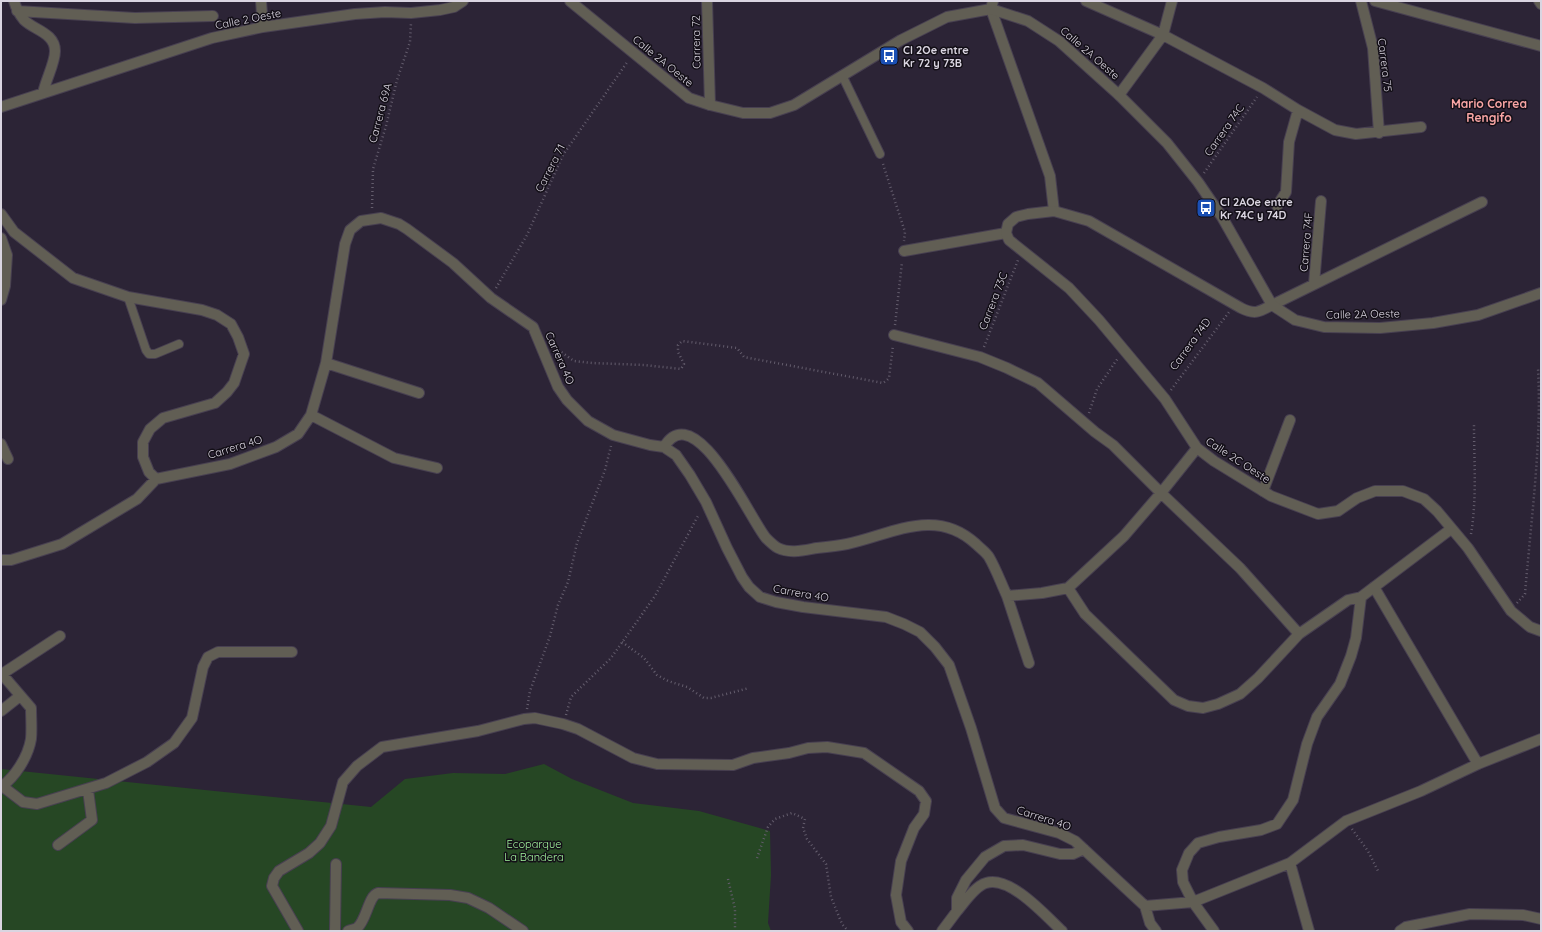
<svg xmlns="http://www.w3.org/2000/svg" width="1542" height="932" font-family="Quicksand,sans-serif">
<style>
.green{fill:#264724}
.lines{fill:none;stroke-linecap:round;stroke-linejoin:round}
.service-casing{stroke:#484051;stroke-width:10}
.minor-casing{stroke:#484051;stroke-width:12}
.tertiary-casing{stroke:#484051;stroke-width:12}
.path{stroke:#645d6d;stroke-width:2.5;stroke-dasharray:1 3;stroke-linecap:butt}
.service{stroke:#615e54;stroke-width:8}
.minor{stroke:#615e54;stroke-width:10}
.tertiary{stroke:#615e54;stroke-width:10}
.labels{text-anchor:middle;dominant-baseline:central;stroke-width:3;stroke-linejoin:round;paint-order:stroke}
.street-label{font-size:11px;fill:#dad5e1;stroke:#130f17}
.poi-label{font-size:11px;font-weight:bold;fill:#dad5e1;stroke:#130f17;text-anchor:start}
.park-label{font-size:11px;fill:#a0f29b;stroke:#130f17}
.neighbourhood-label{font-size:12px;font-weight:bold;fill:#faa6a5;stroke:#130f17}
</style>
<rect width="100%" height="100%" fill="#2c2436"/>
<path class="green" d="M544,764L572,779L633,803L699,811L770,831L771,875L768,923L771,931H1V769L371,807L405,779L453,773L505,774Z"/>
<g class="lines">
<g class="service-casing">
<path id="service" d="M842,75L880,154
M128,297L146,350L149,354H155L179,344"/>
</g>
<g class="minor-casing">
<path id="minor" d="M14,1C16,8 19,14 24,20C34,30 55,33 55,51C55,63 46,79 43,93
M261,1L263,27
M707,1L710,105
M993,1L991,9L1050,176L1054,211
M1086,1L1163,35L1263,88L1298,110L1335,130L1356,134L1421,127
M1361,1L1373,48L1379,133
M1375,1L1541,46
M1539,1L1541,4
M17,11L135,18L213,16
M1119,95L1163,35L1172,1
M1,107L212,38L263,27L355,14L385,12L411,13L440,10L454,7L463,1
M1277,206L1286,192L1289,142L1298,110
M1,214L14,232L73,278L128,297L202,310L217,315L231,324L238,337L244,354L234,383L227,392L215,403L163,418L150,429L143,442V457L149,472L156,479
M904,251L1006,233
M1314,284L1321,201
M1,300L5,286L7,255L1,238
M1272,305L1482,202
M894,335L980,357L1007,368L1038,383L1095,432L1113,445L1161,493L1240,568L1299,634
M326,363L419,393
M311,415L394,458L437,468
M1,444L8,459
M664,447C695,395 751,521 766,538C769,541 774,546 778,548C790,554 805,550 817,548C827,547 837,546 847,544C891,535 935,506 976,544C980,548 986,552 989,557C996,569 1001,583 1007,596L1042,593L1068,588L1124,536L1161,493L1197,448
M1263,491L1290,420
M1,560H11L62,544L137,499L156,479L230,464L276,447L298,434L311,415L326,363L345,244L350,230L361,221L381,218L399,224L407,229L453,263L491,298L533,327L558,387L567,400L588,421L613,435L650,445L664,447L676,455L690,475L706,502L727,548L742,577L749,587L760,597L776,602L803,607L886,617L904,624L920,632L935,647L949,665L971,728L995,808L1004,818L1059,833L1075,841L1145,906
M1374,587L1478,764
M1068,588L1085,614L1174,700L1188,706L1203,708L1218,704L1240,694L1258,678L1299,634L1348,600L1361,597
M1007,596L1029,663
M1,673L31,708C31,718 32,729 31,739C28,757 15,777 1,787
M2,674L60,636
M1,711L20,696
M2,786L23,802L37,804L106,783L147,762L174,743L192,718L203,667L208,657L218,652H292
M58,845L92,820L88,790
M1290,863L1309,931
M1145,906L1193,902L1290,863L1346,821L1421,791L1478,764L1541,739
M1145,906L1150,923L1156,931
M957,911C964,903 975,886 986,883C1010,875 1046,916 1062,931
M298,931L272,886L274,878L279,871L309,853L320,843L331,826L343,782L357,766L382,747L478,731L524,719L535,718L563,724L578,729L633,758L657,764L733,765L753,758L789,753L808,748L827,747L864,753L919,791L926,801L924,814L914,828L901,861L896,895L901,922L908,931
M335,931L336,864
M348,931C350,930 355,929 357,928C367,920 368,896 378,893L450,895L468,898L489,908L523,931
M942,931L957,911V898L966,880L985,857L1004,846L1023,845L1060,854H1073L1084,849
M1214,931L1193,902L1183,882L1182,870L1189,853L1198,843L1219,837L1261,830L1277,824L1293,800L1307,744L1317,717L1340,684L1351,656L1356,638L1361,597L1451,529
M1400,931L1406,927L1470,914L1523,915L1541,919"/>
</g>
<g class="tertiary-casing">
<path id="tertiary" d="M570,1L689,98L710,105L743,113H770L794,105L901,40L947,17L991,9L1028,21L1059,41L1119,95L1167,143L1198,182L1222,217L1272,305L1295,320L1324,327L1380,328L1433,323L1478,315L1541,293
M1272,305C1259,312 1255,315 1241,308L1089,221L1054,211L1028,214L1016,217L1008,224L1006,233L1009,240L1069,288L1099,320L1165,399L1197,448L1214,461L1271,496L1318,514L1338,511L1357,498L1375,491H1403L1424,499L1437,511L1468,548L1511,611L1530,627L1541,631"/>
</g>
<path class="path" d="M883,164L905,232L904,241
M1204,173L1257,97
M372,208L373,169L386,126L397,80L410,42L411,23
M496,288L527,235L563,155L628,61
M895,325L902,262
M553,344L557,349L574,361L592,363L644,365L681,369L684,364L678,352V345L682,341L737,348L744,357L883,383L886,381L889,378L893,345
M984,347L1018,260
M1171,390L1229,312
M1089,413L1097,389L1118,358
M1471,534C1477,498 1474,461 1474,425
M1517,603L1525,594C1531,519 1542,443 1538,368
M622,642L644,658L657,675L668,681L687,687L704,698H711L749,688
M527,709L530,691L550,636L558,605L568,582L577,543L605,470L611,446
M566,715L571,697L611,658L655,596L699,514
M1352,829L1368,851L1379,873
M757,858L768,827L775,819L792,813L805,819L803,828L807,839L826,864L831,897L842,924L848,931
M728,879L735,909V931"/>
<use href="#service" class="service"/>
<use href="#minor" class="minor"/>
<use href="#tertiary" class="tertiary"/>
</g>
<defs>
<g id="bus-square" transform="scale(1)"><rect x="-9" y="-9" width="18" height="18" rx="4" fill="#1a4fb4" stroke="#130f17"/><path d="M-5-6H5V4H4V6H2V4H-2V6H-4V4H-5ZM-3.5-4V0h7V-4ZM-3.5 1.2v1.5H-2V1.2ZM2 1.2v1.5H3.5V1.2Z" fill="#fff"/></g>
</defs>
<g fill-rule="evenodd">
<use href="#bus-square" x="889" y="56"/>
<use href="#bus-square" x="1206" y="208"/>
</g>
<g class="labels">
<g class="street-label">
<text transform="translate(248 19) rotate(-11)">Calle 2 Oeste</text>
<text transform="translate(696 42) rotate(-91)">Carrera 72</text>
<text transform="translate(1090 53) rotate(41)">Calle 2A Oeste</text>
<text transform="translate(663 61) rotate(39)">Calle 2A Oeste</text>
<text transform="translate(1385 65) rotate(83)">Carrera 75</text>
<text transform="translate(380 113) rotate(-75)">Carrera 69A</text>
<text transform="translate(1224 130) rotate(-55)">Carrera 74C</text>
<text transform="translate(550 168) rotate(-63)">Carrera 71</text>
<text transform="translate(1306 242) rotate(-85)">Carrera 74F</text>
<text transform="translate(993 301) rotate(-69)">Carrera 73C</text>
<text transform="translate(1363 314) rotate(-1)">Calle 2A Oeste</text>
<text transform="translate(1190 344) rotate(-54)">Carrera 74D</text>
<text transform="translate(560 358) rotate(66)">Carrera 4O</text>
<text transform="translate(235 447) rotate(-17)">Carrera 4O</text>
<text transform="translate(1238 460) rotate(33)">Calle 2C Oeste</text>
<text transform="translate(801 593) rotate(10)">Carrera 4O</text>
<text transform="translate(1044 818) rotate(18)">Carrera 4O</text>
</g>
<g class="poi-label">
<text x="903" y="50">Cl 2Oe entre<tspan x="903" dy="13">Kr 72 y 73B</tspan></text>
<text x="1220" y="202">Cl 2AOe entre<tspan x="1220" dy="13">Kr 74C y 74D</tspan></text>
</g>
<g class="park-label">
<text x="534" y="844">Ecoparque<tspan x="534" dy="13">La Bandera</tspan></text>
</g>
<g class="neighbourhood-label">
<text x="1489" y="103">Mario Correa<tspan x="1489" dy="14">Rengifo</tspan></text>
</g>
</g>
<rect width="1542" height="932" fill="none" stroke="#dad5e1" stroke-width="4"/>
</svg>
